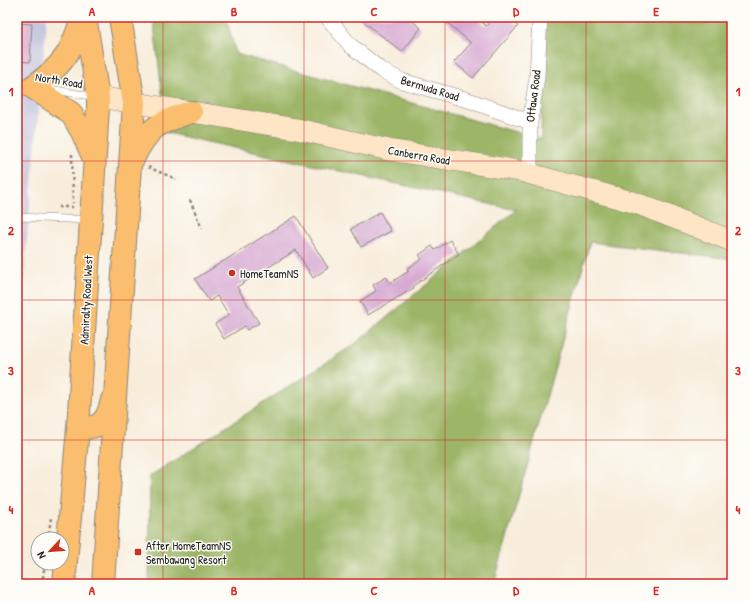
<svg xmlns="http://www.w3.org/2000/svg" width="749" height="601" font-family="'Patrick Hand',sans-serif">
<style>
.industrial{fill:#c2c2dc}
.forest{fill:#9cb566;stroke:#5c6841}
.building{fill:#d7aad3}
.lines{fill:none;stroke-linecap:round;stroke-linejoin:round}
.lane-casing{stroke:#8a847c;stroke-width:8}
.street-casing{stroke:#8a847c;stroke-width:16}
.secondary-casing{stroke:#8a847c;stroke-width:22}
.primary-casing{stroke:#8a847c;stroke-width:24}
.path{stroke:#8a847c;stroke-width:2.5;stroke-dasharray:3 3;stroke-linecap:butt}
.lane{stroke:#fff;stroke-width:7}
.street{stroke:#fff;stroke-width:15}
.secondary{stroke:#fde5c5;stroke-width:21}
.primary{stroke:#fabe6e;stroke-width:22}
.grid{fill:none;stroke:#d62828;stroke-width:1;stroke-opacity:0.55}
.poi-dot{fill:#c8321e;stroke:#fdfcf7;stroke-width:1.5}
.labels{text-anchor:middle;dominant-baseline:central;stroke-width:3;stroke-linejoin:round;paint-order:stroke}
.street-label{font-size:12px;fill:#1c1c1c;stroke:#fdfcf7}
.poi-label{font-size:12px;fill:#1c1c1c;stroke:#fdfcf7;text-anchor:start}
.neatline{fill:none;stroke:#d62828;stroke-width:1.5}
.grid-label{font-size:13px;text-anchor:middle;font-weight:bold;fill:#d62828}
</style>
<rect width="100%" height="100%" fill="#fdfcf7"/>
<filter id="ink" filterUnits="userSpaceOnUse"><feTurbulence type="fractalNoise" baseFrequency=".025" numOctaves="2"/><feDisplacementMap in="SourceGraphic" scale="8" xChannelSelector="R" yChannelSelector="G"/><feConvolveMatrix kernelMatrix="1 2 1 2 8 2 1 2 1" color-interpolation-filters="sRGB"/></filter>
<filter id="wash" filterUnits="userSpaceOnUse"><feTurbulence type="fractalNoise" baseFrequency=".012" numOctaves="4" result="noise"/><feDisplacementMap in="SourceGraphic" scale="16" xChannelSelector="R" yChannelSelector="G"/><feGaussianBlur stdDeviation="0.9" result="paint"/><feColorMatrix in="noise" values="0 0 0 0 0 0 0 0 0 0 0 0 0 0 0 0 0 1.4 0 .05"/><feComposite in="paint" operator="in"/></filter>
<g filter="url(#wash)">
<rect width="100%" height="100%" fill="#f8eddb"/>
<path class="industrial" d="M17,17H47L17,349Z"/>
<path class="forest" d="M153,17H226L236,54L541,139L543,17H732V259L590,242L494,584H149L150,476L355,344L516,210L167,133Z"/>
<g id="blocks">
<path class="building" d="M358,17H407L421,28L402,52Z
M441,17H476L486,26L494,17H508L518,26L473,78L454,62L471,43Z
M17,23L32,24L30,62L17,61Z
M380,212L391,231L361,247L351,229Z
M296,216L328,268L313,278L296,250L237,287L259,323L247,330L245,326L224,339L215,324L229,315L217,296L209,301L195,279Z
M450,240L459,254L413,286L414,288L368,315L360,301L376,291L373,285L386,277L390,283L409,271L407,269L422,259L419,255L432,246L435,250Z"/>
</g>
</g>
<g filter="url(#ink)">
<use href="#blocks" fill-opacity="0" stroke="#8a847c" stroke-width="1"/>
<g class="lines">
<g class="lane-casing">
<path id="lane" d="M17,84L31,86
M49,89L96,97
M17,217L89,220"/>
</g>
<g class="street-casing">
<path id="street" d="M327,17L350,45L381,70L402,81L468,100L530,122
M530,174V122L537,77L540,17"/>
</g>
<g class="secondary-casing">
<path id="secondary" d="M98,97L297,129L389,150L520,171L636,203L732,241"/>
</g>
<g class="primary-casing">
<path id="primary" d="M82,17C72,52 63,66 32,87L71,113L82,132L94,159
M133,159C149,126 158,123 191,112
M78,428C100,429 107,422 112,400
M64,584L78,428L98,108V97L85,17
M103,584L134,103L120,17"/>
</g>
<path class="path" d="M72,154L73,203
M148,167L176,179
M190,200L202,229
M58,207H73
M48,539L51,518
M42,584L45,563"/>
<use href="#lane" class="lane"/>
<use href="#street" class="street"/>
<use href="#secondary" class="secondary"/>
<use href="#primary" class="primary"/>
</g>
</g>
<path class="grid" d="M163,17V584M304,17V584M445,17V584M586,17V584M17,161H732M17,300H732M17,440H732"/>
<g class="poi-dot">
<circle cx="232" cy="273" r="4"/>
<rect x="134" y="548" width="8" height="8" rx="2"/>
</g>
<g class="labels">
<g class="street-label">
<text transform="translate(59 80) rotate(9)">North Road</text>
<text transform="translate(430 88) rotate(17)">Bermuda Road</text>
<text transform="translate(533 96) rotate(-83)">Ottawa Road</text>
<text transform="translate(419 155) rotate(10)">Canberra Road</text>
<text transform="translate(86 300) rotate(-87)">Admiralty Road West</text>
</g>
<g class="poi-label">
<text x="240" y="273">HomeTeamNS</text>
<text x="146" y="545">After HomeTeamNS<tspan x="146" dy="14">Sembawang Resort</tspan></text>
</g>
</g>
<rect width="749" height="601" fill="none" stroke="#fdfcf7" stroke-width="44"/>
<g transform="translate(50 551) rotate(244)"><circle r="19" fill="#fdfcf7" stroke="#a3a29f"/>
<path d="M0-3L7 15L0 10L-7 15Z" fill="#c8321e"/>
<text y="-6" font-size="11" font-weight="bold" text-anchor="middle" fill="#1c1c1c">N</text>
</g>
<rect x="22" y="22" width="705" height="557" class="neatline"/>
<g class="grid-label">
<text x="92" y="16">A</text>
<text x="234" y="16">B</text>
<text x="374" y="16">C</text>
<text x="516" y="16">D</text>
<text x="656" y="16">E</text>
<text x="11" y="96">1</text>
<text x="738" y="96">1</text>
<text x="11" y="235">2</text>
<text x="738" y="235">2</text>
<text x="11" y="375">3</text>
<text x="738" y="375">3</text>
<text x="11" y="514">4</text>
<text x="738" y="514">4</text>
<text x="92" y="595">A</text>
<text x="234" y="595">B</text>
<text x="374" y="595">C</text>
<text x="516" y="595">D</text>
<text x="656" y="595">E</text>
</g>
</svg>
